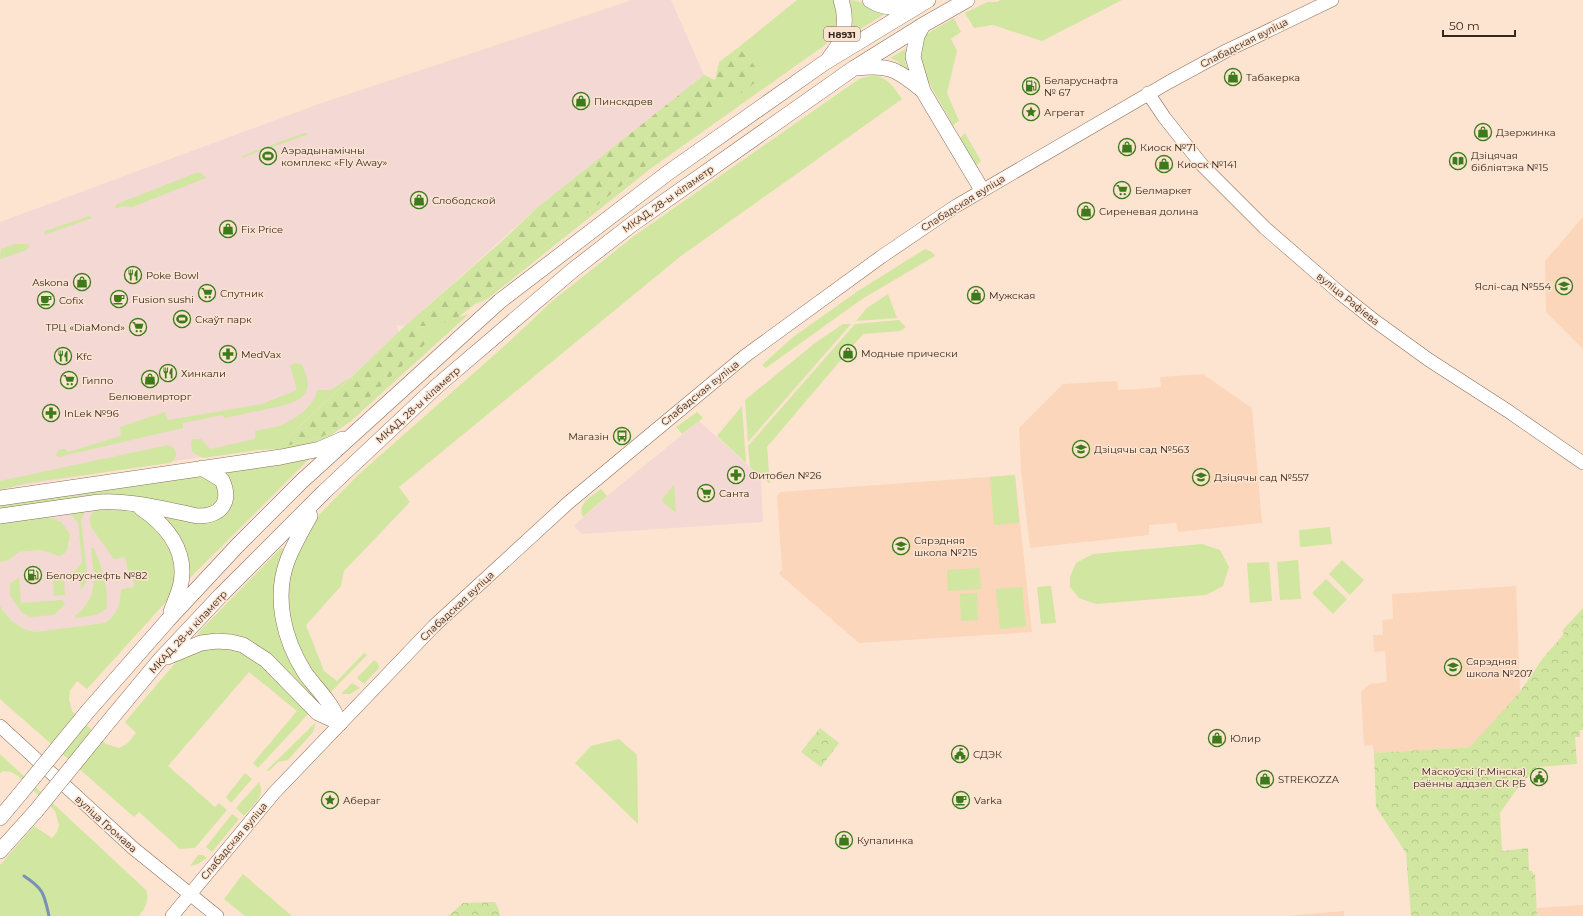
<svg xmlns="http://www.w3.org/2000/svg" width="1583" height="916" font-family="Montserrat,sans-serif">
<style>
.commercial{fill:#f3d8d3}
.built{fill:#fbd6ba}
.grass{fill:#d1e6a0}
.forest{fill:url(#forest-firs)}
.park{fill:url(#park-crowns)}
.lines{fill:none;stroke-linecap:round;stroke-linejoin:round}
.stream{stroke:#7791b7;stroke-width:3}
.secondary-casing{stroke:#8a6f5a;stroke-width:14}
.trunk-casing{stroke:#8a6f5a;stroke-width:16}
.secondary{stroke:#fff;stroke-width:13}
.trunk{stroke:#fff;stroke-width:15}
.trunk-bridge-casing{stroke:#8a6f5a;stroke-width:16;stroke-linecap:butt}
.trunk-bridge{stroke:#fff;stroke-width:15}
.labels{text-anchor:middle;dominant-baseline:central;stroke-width:3;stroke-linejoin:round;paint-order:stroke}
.shield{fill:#fde4d1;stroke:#706054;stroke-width:1}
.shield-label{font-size:9px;font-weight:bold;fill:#33271e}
.street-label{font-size:10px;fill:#33271e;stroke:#fde4d1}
.poi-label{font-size:10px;fill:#33271e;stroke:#fde4d1;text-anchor:start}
</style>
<defs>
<pattern id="forest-firs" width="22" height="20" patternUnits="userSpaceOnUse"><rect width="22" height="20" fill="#d1e6a0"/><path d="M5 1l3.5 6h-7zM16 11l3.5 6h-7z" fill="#b4c589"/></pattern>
<pattern id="park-crowns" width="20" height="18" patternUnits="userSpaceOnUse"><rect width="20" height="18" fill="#d1e6a0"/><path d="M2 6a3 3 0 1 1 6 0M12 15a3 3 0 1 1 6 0" fill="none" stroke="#b4c589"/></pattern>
</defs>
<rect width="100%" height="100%" fill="#fde4d1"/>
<path class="commercial" d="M632,0H671L704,75L538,207L405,326L396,325L399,332L277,447L181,460L0,489V222L316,105Z
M699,421L761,477L763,522L582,534L574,526L607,496Z
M100,508L91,515L90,523L125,557L128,572L132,571L134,587L121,589V600L117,611L111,619L104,623L35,632L24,629L12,621L2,610L0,605V562L7,561L19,552L41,550L59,556L64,554L68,549L70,543L47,516Z"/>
<path class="built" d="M1583,217V349L1546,312L1545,261Z
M1203,374L1252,408L1262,523L1178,532L1176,523L1149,525V535L1030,548L1021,471L1019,428L1063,384L1117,381L1118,390L1138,389L1161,387L1160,377Z
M1015,475L1032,632L859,643L779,574L782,569L777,496L780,492Z
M1516,586L1520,692L1482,736L1470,747L1374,753L1373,745L1364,746L1361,692L1370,684L1387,682L1385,651L1374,652L1373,635H1383L1382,620L1393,619L1392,594Z
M1583,905V916H1537V908Z
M1344,911V916H1286Z"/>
<path class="grass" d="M797,0H834C839,16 838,33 825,45L650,169L491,296L485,300L475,304L647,165L760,78L754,65L739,47Z
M850,0C863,0 873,10 885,14L852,34L853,19Z
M1000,0H1122L1042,41L993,25L974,28L965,13L987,2H997Z
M954,18L961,32L951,39L957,51L947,93L959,121L953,125L920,67L918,57L925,35Z
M906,49L905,61L908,71L897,61L890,58Z
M874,75C889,78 894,88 902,99L681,256L399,487L410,502L344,571L341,586L306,625L324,671L337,681L364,653L367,655L331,692L324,687L304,664L295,642L287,601L292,561L313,521L358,475L511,340L551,302L634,236L859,79Z
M304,133L309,134L241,158L242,156Z
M965,133L981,161L975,166L960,138Z
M196,173H201L206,178L132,207L123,206L114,209L117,204Z
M89,216L92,218L44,235L45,231Z
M15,244H27L30,246L24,251L0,259L1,249Z
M925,249L932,252L935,256L862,299L766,368L762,365L793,337L858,291Z
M888,294L897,318L856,321L867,308Z
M469,314L351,421L327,438L295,448L258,450L203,458L192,452L191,442L193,439H201L210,449L255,439V431C263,429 271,428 279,426C293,421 315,406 317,390H330L350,378L278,447L321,437L335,430L425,344L426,338L418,332L416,326L423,327Z
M899,320L906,327L900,331L863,334L767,447L770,484L750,467L748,446L855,324Z
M843,324H851L748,442L745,400L815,343Z
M297,363L302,365C319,399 294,403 267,409C253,412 239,415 225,418L222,415L183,423V428L58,457L56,455C57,450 60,449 65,449L68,452L121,436L120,427L165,412L168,420L262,404L297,390L290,365Z
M742,406L746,463L717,436Z
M697,412L703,418L682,434L676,427Z
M168,445L174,448C178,455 176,459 170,463L27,483L0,490V481Z
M314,454L183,585L159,513L220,515L222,471Z
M206,475L216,480L221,500L207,510L124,495L0,510V505Z
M1015,475L1019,523L994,525L990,477Z
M674,485L676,513L661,500Z
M601,489L607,496L583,517C576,504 592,496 601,489Z
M121,506L146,515L177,555L174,593L87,689L77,681L70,691L69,699L72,711L106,744L119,748L128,743L136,733L125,722L182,655L220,646L252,655L312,710L258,768L253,763L297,711L249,672L168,766L215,807L219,803L227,810L195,848L180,849L139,812L134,817L0,699V605L2,610L12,621L24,629L35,632L104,623C118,616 120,604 121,589L134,587L132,571L128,572L125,557L114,559L91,527C85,506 106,507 121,506Z
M87,510L83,515L81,521L87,574V581L81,590L80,577L64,578L65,595L54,596L53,577C65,575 78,573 82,561L78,522L73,517L67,513Z
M47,516L61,522L70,534L68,549L64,554L59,556L41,550L19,552L7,561L0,562V523Z
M1330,527L1332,544L1300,547L1299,530Z
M1202,544L1220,550L1229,567L1223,586L1206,595L1096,604L1079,598L1070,587V577L1076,563L1093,554Z
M93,547C101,563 110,591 106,609L96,615L76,618L75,616C100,596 94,577 91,549Z
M281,548L285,549L276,595L322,707C302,687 263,641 236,635C224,632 211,634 199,636L198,633Z
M1298,560L1301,599L1280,600L1277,562Z
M1342,560L1364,580L1350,595L1329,574Z
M1269,562L1272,601L1250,603L1247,563Z
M979,568L981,589L948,591L947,570Z
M19,578L21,603L62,600L65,604L55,614L52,615L31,617L22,613L10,595V585L13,581Z
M1326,579L1347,599L1333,614L1312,593Z
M1051,586L1056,623L1041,624L1037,587Z
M1022,587L1026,626L1000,629L996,589Z
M977,593L978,620L961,621L960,594Z
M374,660L378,663L379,668L364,684L357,678Z
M352,683L360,688L350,694H341Z
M316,722L313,732L288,760L278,762L269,771L267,770Z
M619,739L637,755L638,824L575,763L591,746Z
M0,754L146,890C150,900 145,908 139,916H0V865L34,826L52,838L57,832L59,825L55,811L18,776L11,772L3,771L0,773Z
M245,773L252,779L231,803L226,797Z
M259,782C266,797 253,805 244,816L236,808Z
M232,814L239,819L212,852L206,847Z
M198,855H203L207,858L198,864L190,866Z
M243,874L292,916H245L224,899Z"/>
<path class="forest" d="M739,47L754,65L761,78L647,165L460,316C445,323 432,327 416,326L418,332L426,338L427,341L425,344L335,430L321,437L277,448L405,326L501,242L538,207L704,75L715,80L719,62Z"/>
<path class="park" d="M1583,608V730H1580V737H1575L1577,764L1537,767L1517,789L1500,813L1502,851L1528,848L1529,871H1532L1533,874H1535L1537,916H1411L1406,853L1376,807L1374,753L1470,747L1519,693L1543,658L1564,634L1562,631Z
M820,728L839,743L821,767L801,752Z
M495,902L499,910L500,916H448L463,903Z"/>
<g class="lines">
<path class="stream" d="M24,876C44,889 44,894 49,916"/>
<g class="secondary-casing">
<path id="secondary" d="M1148,93L1164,117L1202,165L1265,228L1341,294L1375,321L1429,360L1508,411L1583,463
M0,726L133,848L217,916
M172,916L274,793L434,626L568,503L745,356L881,257L956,206L1169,82L1226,51L1332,0"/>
</g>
<g class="trunk-casing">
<path id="trunk" d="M870,0C883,9 898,8 913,5
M923,25L917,36L913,57L923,91L982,190
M830,57C844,41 848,20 841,0
M857,68C889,64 898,70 922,90
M0,498L281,457L320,449L343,439
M141,508C166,525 187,550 181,583C179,593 174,603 171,612
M0,516L99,502C131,500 167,510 198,516C221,516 232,502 222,480L202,468
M310,516C302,530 294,544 288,559C273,597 284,640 305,673C312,683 321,692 328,702C333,708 336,716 340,723
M167,657L201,643L217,641L231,642L243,645L266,660L318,713L340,723
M88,711L168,620L237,546L302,481L500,301L669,172L824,63L928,0
M105,726L159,661L221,595L324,492L437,386L573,270L631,225L854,68L923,25L967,0
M0,818L20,794
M0,851L36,811"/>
</g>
<use href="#secondary" class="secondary"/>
<use href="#trunk" class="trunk"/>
<g class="trunk-bridge-casing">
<path id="trunk-bridge" d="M20,794L88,711
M36,811L105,726"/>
</g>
<use href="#trunk-bridge" class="trunk-bridge"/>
</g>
<defs>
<g id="shop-ring" transform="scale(0.9)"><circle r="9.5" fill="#fde4d1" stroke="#3c7b19" stroke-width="1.5"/><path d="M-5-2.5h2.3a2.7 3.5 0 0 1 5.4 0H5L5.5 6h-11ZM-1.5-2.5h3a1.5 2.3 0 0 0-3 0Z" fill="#3c7b19"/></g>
<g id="fuel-ring" transform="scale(0.9)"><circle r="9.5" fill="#fde4d1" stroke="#3c7b19" stroke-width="1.5"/><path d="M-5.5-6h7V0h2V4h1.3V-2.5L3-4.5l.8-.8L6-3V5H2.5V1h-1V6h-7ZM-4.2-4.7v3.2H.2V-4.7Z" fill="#3c7b19"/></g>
<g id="sight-ring" transform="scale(0.9)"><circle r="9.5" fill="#fde4d1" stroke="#3c7b19" stroke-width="1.5"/><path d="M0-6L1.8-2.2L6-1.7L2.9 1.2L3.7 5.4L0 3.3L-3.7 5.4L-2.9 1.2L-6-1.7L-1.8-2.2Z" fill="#3c7b19"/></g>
<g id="stadium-ring" transform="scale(0.9)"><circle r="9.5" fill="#fde4d1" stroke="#3c7b19" stroke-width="1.5"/><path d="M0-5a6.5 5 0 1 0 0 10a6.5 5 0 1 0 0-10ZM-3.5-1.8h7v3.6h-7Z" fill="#3c7b19"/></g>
<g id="library-ring" transform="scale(0.9)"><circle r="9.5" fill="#fde4d1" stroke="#3c7b19" stroke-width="1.5"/><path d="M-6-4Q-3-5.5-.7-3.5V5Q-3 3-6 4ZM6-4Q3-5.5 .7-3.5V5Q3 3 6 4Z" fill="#3c7b19"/></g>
<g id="supermarket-ring" transform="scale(0.9)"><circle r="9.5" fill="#fde4d1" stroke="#3c7b19" stroke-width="1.5"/><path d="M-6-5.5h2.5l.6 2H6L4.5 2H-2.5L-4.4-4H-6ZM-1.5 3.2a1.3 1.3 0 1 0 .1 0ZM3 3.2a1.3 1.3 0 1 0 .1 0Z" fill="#3c7b19"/></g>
<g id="restaurant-ring" transform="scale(0.9)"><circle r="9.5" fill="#fde4d1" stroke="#3c7b19" stroke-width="1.5"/><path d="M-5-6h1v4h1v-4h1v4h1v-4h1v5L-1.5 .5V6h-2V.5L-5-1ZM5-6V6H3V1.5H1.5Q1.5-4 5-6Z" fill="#3c7b19"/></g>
<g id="school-ring" transform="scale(0.9)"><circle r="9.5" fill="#fde4d1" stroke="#3c7b19" stroke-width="1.5"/><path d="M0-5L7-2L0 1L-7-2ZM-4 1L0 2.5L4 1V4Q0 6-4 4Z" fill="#3c7b19"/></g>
<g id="cafe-ring" transform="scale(0.9)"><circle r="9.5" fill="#fde4d1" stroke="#3c7b19" stroke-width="1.5"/><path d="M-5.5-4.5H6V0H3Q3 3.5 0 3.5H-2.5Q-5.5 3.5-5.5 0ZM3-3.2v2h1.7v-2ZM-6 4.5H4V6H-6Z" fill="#3c7b19"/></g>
<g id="pharmacy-ring" transform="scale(0.9)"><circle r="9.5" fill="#fde4d1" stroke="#3c7b19" stroke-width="1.5"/><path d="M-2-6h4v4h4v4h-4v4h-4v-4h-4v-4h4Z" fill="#3c7b19"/></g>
<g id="bus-ring" transform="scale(0.9)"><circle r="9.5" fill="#fde4d1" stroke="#3c7b19" stroke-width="1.5"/><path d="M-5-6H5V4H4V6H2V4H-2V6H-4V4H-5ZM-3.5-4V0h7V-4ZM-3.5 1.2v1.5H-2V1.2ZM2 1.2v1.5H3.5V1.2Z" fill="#3c7b19"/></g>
<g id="civic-ring" transform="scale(0.9)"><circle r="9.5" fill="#fde4d1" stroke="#3c7b19" stroke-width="1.5"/><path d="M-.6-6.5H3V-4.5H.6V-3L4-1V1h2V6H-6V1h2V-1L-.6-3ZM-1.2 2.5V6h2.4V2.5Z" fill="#3c7b19"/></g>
</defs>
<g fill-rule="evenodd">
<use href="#shop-ring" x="1233" y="77"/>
<use href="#fuel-ring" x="1031" y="86"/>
<use href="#shop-ring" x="581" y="101"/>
<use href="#sight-ring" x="1031" y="112"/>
<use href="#shop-ring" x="1483" y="132"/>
<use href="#shop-ring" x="1127" y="147"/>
<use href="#stadium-ring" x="268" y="156"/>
<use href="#library-ring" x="1458" y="161"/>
<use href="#shop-ring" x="1164" y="164"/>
<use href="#supermarket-ring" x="1122" y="190"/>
<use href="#shop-ring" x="419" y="200"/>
<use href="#shop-ring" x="1086" y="211"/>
<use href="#shop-ring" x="228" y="229"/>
<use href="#restaurant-ring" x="133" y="275"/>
<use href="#shop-ring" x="82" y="282"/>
<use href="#school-ring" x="1564" y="286"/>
<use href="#supermarket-ring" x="207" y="293"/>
<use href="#shop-ring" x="976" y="295"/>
<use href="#cafe-ring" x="119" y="299"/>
<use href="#cafe-ring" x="46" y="300"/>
<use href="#stadium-ring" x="182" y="319"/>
<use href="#supermarket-ring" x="138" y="327"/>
<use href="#shop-ring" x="848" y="353"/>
<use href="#pharmacy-ring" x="228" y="354"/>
<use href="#restaurant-ring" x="63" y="356"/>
<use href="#restaurant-ring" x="168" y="373"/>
<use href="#shop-ring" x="150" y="379"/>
<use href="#supermarket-ring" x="69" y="380"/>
<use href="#pharmacy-ring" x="51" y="413"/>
<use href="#bus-ring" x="622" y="436"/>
<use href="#school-ring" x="1081" y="449"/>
<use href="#pharmacy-ring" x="736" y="475"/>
<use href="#school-ring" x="1201" y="477"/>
<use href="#supermarket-ring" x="706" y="493"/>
<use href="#school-ring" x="901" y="546"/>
<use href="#fuel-ring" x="33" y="575"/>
<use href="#school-ring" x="1453" y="667"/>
<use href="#shop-ring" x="1217" y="738"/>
<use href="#civic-ring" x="960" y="754"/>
<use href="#civic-ring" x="1539" y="777"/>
<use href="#shop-ring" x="1265" y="779"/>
<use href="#sight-ring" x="330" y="800"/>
<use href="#cafe-ring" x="961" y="800"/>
<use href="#shop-ring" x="844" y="840"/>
</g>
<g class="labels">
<rect class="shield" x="824" y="27" width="36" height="14" rx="3"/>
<g class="shield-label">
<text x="842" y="34">Н8931</text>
</g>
<g class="street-label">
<text transform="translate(1244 43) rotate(-27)">Слабадская вуліца</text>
<text transform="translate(668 199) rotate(-35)">МКАД, 28-ы кіламетр</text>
<text transform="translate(963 203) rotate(-32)">Слабадская вуліца</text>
<text transform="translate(1348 299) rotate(39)">вуліца Рафіева</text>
<text transform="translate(700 393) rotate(-39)">Слабадская вуліца</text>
<text transform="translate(418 405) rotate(-42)">МКАД, 28-ы кіламетр</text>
<text transform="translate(457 606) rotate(-43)">Слабадская вуліца</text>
<text transform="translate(188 632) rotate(-47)">МКАД, 28-ы кіламетр</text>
<text transform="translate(106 824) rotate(42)">вуліца Громава</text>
<text transform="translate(234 841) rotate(-50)">Слабадская вуліца</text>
</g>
<g class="poi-label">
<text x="1246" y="77">Табакерка</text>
<text x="1044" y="80">Беларуснафта<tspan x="1044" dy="12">№ 67</tspan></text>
<text x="594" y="101">Пинскдрев</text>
<text x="1044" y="112">Агрегат</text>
<text x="1496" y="132">Дзержинка</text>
<text x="1140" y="147">Киоск №71</text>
<text x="281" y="150">Аэрадынамічны<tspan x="281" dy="12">комплекс «Fly Away»</tspan></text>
<text x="1471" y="155">Дзіцячая<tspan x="1471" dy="12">бібліятэка №15</tspan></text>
<text x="1177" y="164">Киоск №141</text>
<text x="1135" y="190">Белмаркет</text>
<text x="432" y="200">Слободской</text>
<text x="1099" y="211">Сиреневая долина</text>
<text x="241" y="229">Fix Price</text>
<text x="146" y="275">Poke Bowl</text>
<text x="69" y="282" text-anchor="end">Askona</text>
<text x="1551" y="286" text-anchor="end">Яслі-сад №554</text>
<text x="220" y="293">Спутник</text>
<text x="989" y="295">Мужская</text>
<text x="132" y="299">Fusion sushi</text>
<text x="59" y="300">Cofix</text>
<text x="195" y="319">Скаўт парк</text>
<text x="125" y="327" text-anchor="end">ТРЦ «DiaMond»</text>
<text x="861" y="353">Модные прически</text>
<text x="241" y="354">MedVax</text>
<text x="76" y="356">Kfc</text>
<text x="181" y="373">Хинкали</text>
<text x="82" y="380">Гиппо</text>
<text x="150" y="396" text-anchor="middle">Белювелирторг</text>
<text x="64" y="413">InLek №96</text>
<text x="609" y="436" text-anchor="end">Магазін</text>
<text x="1094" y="449">Дзіцячы сад №563</text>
<text x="749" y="475">Фитобел №26</text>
<text x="1214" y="477">Дзіцячы сад №557</text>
<text x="719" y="493">Санта</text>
<text x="914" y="540">Сярэдняя<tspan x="914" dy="12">школа №215</tspan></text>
<text x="46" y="575">Белоруснефть №82</text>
<text x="1466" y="661">Сярэдняя<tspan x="1466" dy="12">школа №207</tspan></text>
<text x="1230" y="738">Юлир</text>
<text x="973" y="754">СДЭК</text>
<text x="1526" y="771" text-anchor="end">Маскоўскі (г.Мінска)<tspan x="1526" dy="12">раённы аддзел СК РБ</tspan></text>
<text x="1278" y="779">STREKOZZA</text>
<text x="343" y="800">Абераг</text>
<text x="974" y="800">Varka</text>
<text x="857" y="840">Купалинка</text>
</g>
</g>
<path d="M1443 30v6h72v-6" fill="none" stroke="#33271e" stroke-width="2"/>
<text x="1449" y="30" font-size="12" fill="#33271e" stroke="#fde4d1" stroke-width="3" paint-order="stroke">50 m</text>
</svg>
